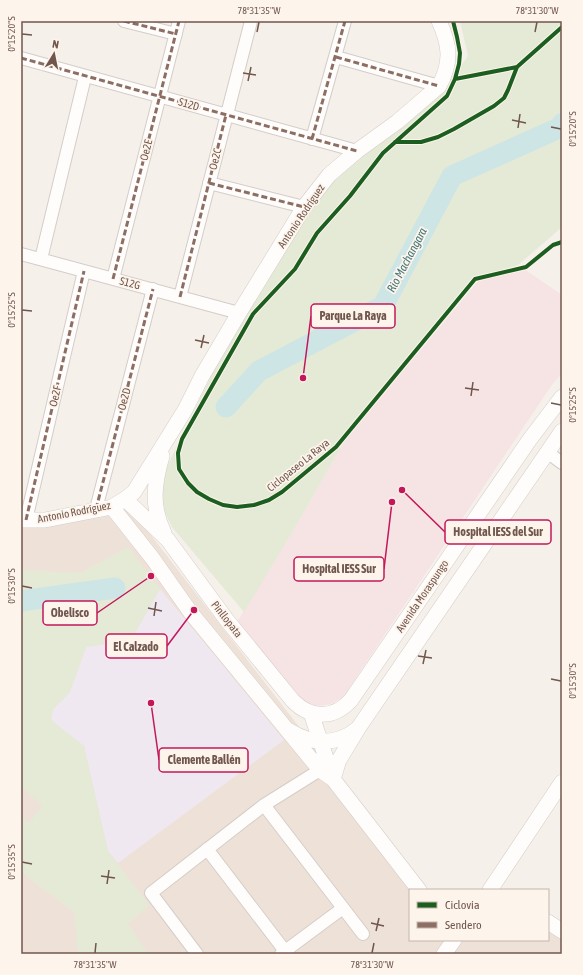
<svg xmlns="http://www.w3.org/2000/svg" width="583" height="975" font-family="'Asap Condensed',sans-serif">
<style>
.residential{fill:#eee2d8}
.education{fill:#f0e8f1}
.medical{fill:#f6e3e4}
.green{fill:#e4ead6}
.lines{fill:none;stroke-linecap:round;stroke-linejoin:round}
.river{stroke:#cde5e4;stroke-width:21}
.minor-casing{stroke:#d4cdc8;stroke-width:14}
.tertiary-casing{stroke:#d4cdc8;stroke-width:16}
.minor{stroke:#fefdfc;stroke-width:12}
.tertiary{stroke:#fefdfc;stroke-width:15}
.quiet{stroke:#8d6e63;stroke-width:3;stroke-dasharray:6 3;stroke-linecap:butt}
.cycleway-casing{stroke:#fdf4eb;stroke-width:6}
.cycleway{stroke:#1b5e20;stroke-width:4}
.ticks{fill:none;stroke:#70564d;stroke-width:1.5}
.labels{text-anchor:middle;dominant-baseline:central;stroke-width:3.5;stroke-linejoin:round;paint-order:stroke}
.street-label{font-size:11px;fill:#70564d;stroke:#fdf4eb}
.water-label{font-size:12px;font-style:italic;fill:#46777b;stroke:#fdf4eb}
.leader{fill:none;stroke:#c2185b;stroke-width:1.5}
.callout-dot{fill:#c2185b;stroke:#fdf4eb;stroke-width:1.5}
.callout{fill:#fdf4eb;stroke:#c2185b;stroke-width:1.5}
.callout-label{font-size:12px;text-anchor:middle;font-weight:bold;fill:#70564d}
.neatline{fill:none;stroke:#70564d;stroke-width:1.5}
.ticks-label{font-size:10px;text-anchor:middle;fill:#70564d}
</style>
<rect width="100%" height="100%" fill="#f5f0ea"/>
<path class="residential" d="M130,508L425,890H410V940H548V922L562,931V954H21V517Z"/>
<path class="education" d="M160,589L284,740L118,863L108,851L84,746L51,720L53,709L70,692L86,647L131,640Z"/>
<path class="medical" d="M524,269L562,295V373L551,386L343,697L331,704L317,706L304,702L291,692L237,622L296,526L345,440L478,281Z"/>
<path class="green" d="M460,21H562V227L518,265L475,279L345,440L296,526L244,612L172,527L159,501L165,471L241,315L306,208L362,152L441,93L468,56Z
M128,547L160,589L131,640L86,647L70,692L53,709L51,720L84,746L108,851L149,905L128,924L148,954H76L78,952L74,912L21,872V817L29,823L42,806L21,786V772L24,770L21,765V570L81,573Z"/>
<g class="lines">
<path class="river" d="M226,407L259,371L383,306L452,176L559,128L562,124
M21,601L115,588"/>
<g class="minor-casing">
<path id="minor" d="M124,21L176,34
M336,57L439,86
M21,58L357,151
M312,139L345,21
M209,183L304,207
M21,254L239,313
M41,259L85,77
M113,279L179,21
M180,297L251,21
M547,452L562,463
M96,509L153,289
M26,520L84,271
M264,805L363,934
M207,849L285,951
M197,954L151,893L264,805L320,770
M281,954L343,908"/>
</g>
<g class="tertiary-casing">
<path id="tertiary" d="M162,456C154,484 151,506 164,533
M125,499L168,540L226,619L293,701C311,719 334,719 351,700L530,439L562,397
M112,507L153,559L191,613L320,770L333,779L419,890
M21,520H45L112,507L125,499L134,492L185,410L202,376L239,313L304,207L329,175L357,151L397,122L439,86C452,62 450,45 439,21
M311,713L333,779
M290,731C310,744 337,746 357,729
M333,779L339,760L359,727L562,431
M490,890L562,782
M548,922L562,931
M444,954L454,940"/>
</g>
<use href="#minor" class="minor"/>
<use href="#tertiary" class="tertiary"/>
<path class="quiet" d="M124,21L176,34
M336,57L439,86
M21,58L357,151
M312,139L345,21
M209,183L304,207
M113,279L179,21
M180,297L226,115
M96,509L153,289
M26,520L84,271"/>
<g class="cycleway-casing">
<path id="cycleway" d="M453,21L457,37L460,53L459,64L455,79L447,96L383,153L350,196L317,233L295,269L253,314L182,439L178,453L179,469L188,483L197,492L209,499L223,505L237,507L254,505L269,500L282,492L336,447L475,279L526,267L553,245L562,242
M455,79L517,67L562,27
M395,142H421L438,137L454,129L494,106L504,98L508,90L517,67"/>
</g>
<use href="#cycleway" class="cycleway"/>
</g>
<path class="ticks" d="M257,32L259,22M535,32L537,22M22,34L32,35M243,73L256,75M248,81L251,67M512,120L526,123M551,127L561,129M518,128L520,114M22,310L32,311M195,340L209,343M201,348L204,335M465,388L479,390M471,396L473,382M551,403L561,405M22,586L32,588M148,608L162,611M154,616L156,602M418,656L432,658M423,664L426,650M551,679L561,681M22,862L32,864M101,876L115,878M107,884L109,870M371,923L384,926M376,931L379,918M95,953L96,943M372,953L374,943"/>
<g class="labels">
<g class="street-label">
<text transform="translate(189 104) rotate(16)">S12D</text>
<text transform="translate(146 150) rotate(-76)">Oe2E</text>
<text transform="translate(215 159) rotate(-76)">Oe2C</text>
<text transform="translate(301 216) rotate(-56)">Antonio Rodríguez</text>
<text transform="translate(130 283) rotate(15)">S12G</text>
<text transform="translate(55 396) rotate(-77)">Oe2F</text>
<text transform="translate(124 399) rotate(-75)">Oe2D</text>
<text transform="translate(298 465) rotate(-39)">Ciclopaseo La Raya</text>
<text transform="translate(74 512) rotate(-11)">Antonio Rodríguez</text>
<text transform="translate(422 596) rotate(-56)">Avenida Moraspungo</text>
<text transform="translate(227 619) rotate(52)">Pinllopata</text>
</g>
<g class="water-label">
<text transform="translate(407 260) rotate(-62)">Rio Machangara</text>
</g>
</g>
<path class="leader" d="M303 378L311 316M402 490L445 532M392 502L384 569M151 576L97 613M194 610L167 646M151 703L159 760"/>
<g class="callout-dot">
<circle cx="303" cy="378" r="4"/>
<circle cx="402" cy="490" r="4"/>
<circle cx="392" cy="502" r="4"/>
<circle cx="151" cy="576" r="4"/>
<circle cx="194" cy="610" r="4"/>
<circle cx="151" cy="703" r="4"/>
</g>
<g class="callout">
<rect x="311" y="304" width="84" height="24" rx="4"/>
<rect x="445" y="520" width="106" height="24" rx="4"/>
<rect x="294" y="557" width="90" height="24" rx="4"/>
<rect x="43" y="601" width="54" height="24" rx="4"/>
<rect x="106" y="634" width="61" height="24" rx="4"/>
<rect x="159" y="748" width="89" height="24" rx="4"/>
</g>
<g class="callout-label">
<text x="353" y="320">Parque La Raya</text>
<text x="498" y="536">Hospital IESS del Sur</text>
<text x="339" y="573">Hospital IESS Sur</text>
<text x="70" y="617">Obelisco</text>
<text x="136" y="651">El Calzado</text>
<text x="204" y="764">Clemente Ballén</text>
</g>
<rect width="583" height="975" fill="none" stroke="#fdf4eb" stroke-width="44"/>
<rect x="409" y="889" width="140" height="52" fill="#fdf4eb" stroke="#c5b5ac"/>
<rect x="417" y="902" width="20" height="6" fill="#1b5e20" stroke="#c5b5ac"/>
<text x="445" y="909" font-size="12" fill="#70564d">Ciclovía</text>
<rect x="417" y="922" width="20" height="6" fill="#8d6e63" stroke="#c5b5ac"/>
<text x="445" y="929" font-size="12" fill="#70564d">Sendero</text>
<g transform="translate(54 54) rotate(10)" stroke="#fdf4eb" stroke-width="3" paint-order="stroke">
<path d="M0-3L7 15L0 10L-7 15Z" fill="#70564d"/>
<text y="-6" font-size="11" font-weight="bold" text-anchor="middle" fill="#70564d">N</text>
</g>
<rect x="22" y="22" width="539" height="931" class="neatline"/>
<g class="ticks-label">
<text x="259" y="14">78°31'35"W</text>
<text x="537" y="14">78°31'30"W</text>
<text transform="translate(11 34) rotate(-90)" y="4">0°15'20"S</text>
<text transform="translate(572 129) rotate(-90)" y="4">0°15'20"S</text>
<text transform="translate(11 310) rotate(-90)" y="4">0°15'25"S</text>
<text transform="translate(572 405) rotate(-90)" y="4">0°15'25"S</text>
<text transform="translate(11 586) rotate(-90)" y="4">0°15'30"S</text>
<text transform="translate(572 681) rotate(-90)" y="4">0°15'30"S</text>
<text transform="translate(11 862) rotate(-90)" y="4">0°15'35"S</text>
<text x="95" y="968">78°31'35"W</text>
<text x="372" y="968">78°31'30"W</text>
</g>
</svg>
